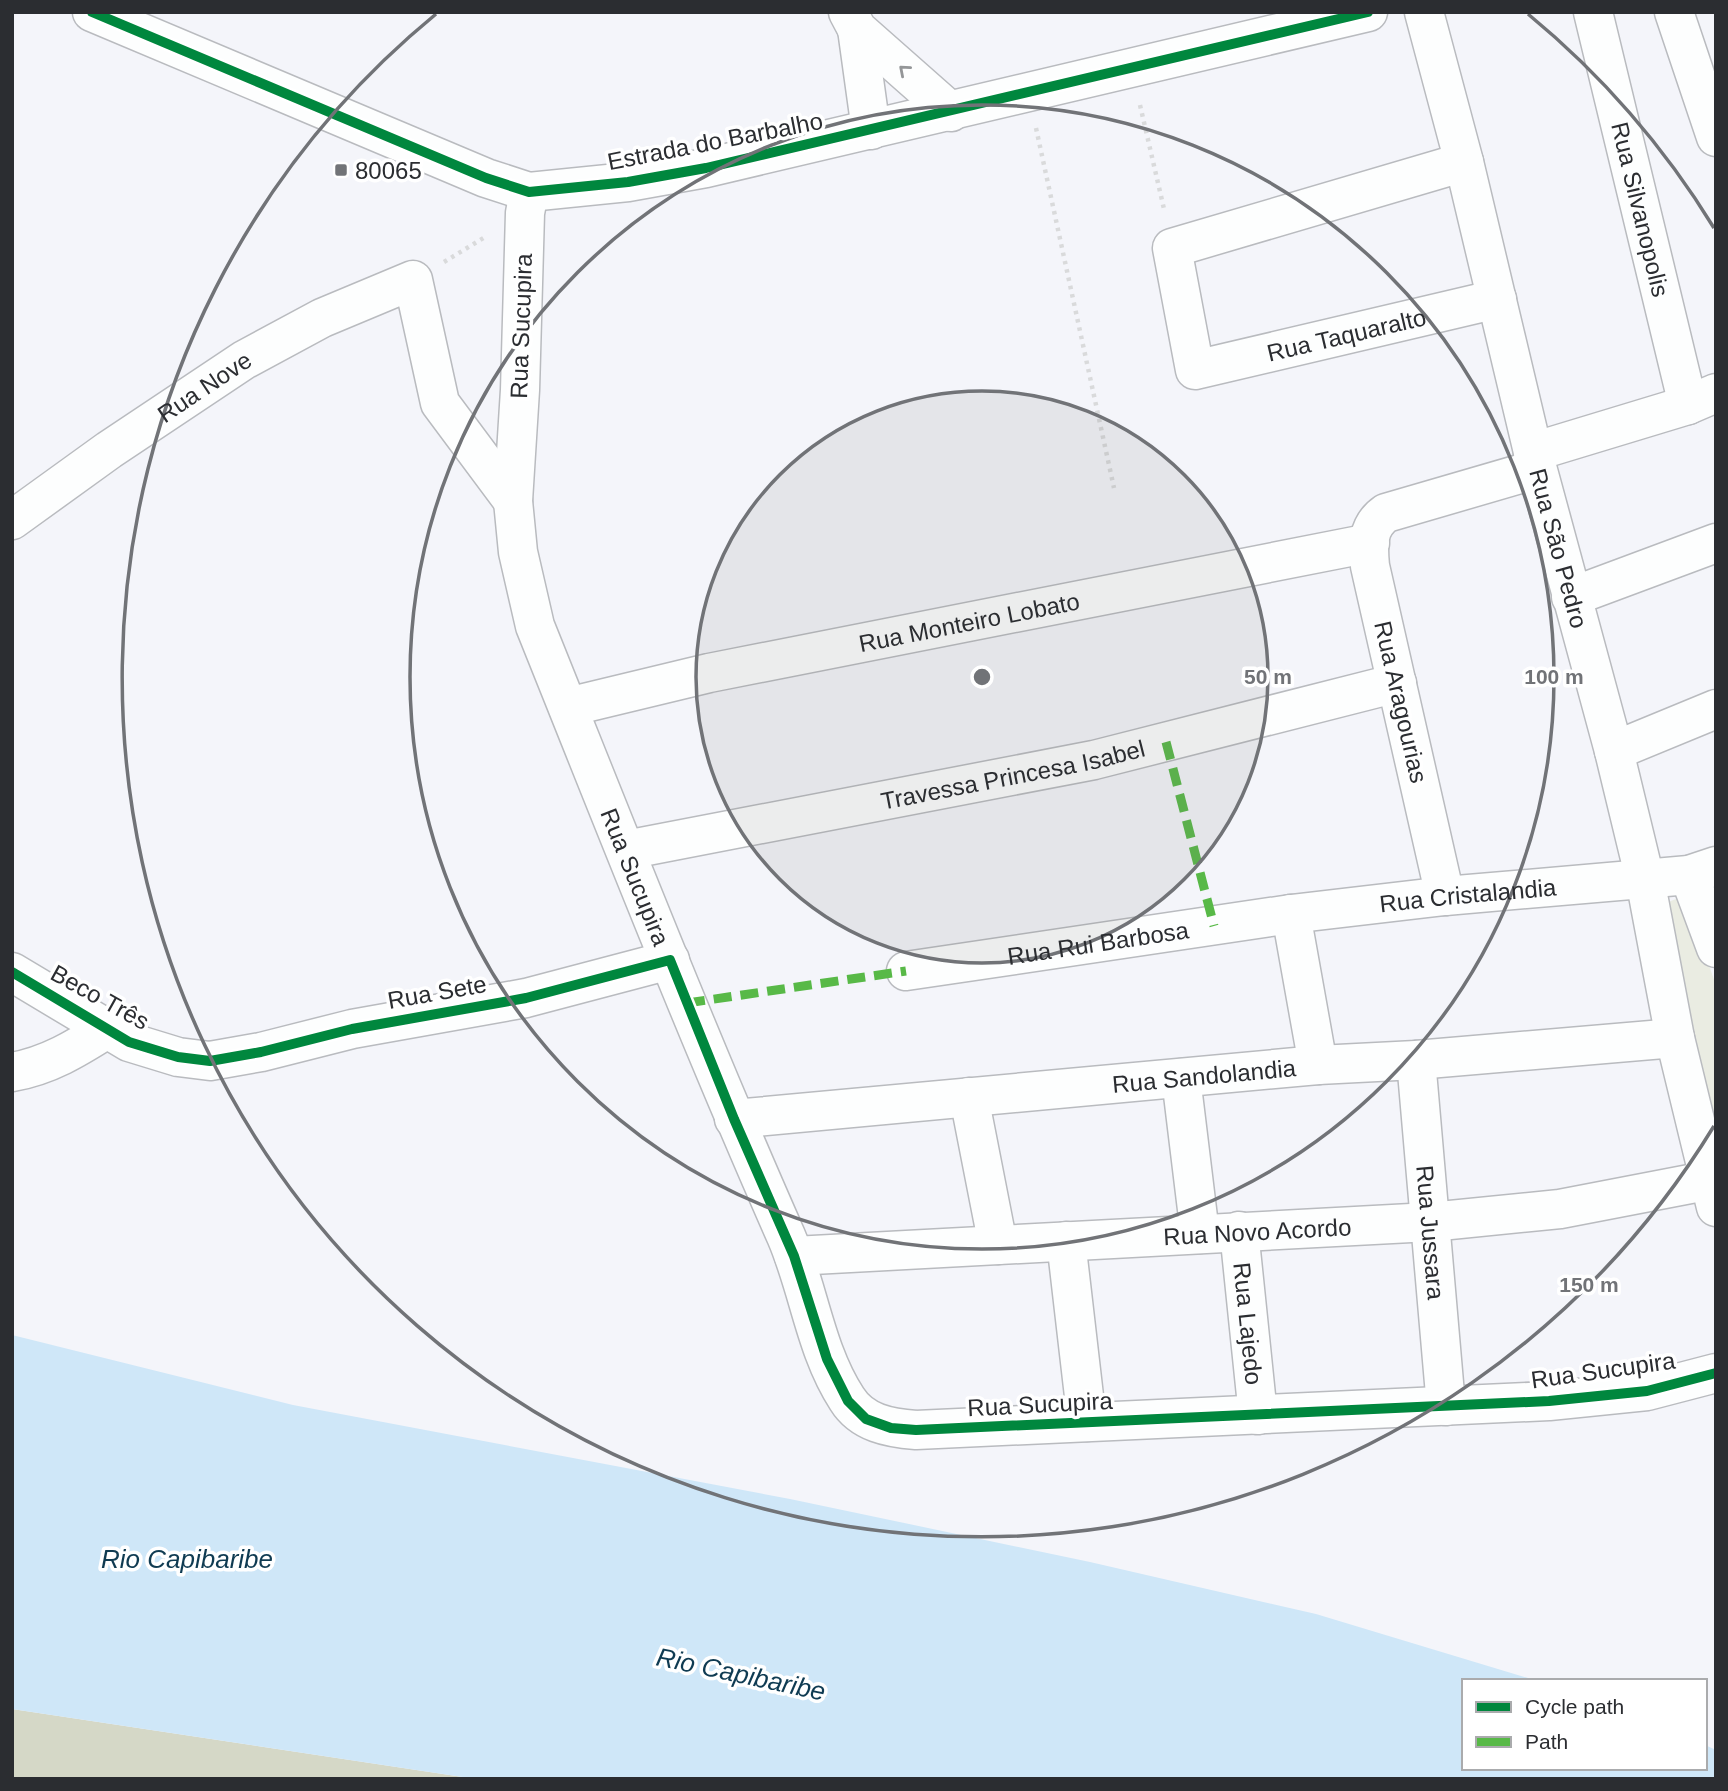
<svg xmlns="http://www.w3.org/2000/svg" width="1728" height="1791" font-family="Arial,sans-serif">
<style>
.green{fill:#eaece2}
.forest{fill:#d5d8c7}
.water{fill:#cfe7f8}
.lines{fill:none;stroke-linecap:round;stroke-linejoin:round}
.minor-casing{stroke:#b9bbbf;stroke-width:41}
.path{stroke:#d9dadb;stroke-width:4.5;stroke-dasharray:3.5 5;stroke-linecap:butt}
.minor{stroke:#fdfefe;stroke-width:38}
.quiet{stroke:#58b947;stroke-width:9;stroke-dasharray:18 9;stroke-linecap:butt}
.cycleway-casing{stroke:#fff;stroke-width:15}
.cycleway{stroke:#00873e;stroke-width:10}
.oneway{stroke:#949698}
.ring{fill:none;stroke:#717377;stroke-width:3.5}
.poi-dot{fill:#717377;stroke:#fff;stroke-width:2.5}
.labels{text-anchor:middle;dominant-baseline:central;stroke-width:7;stroke-linejoin:round;paint-order:stroke}
.street-label{font-size:24px;fill:#2b2d31;stroke:#fff}
.poi-label{font-size:24px;fill:#2b2d31;stroke:#fff;text-anchor:start}
.water-label{font-size:26px;font-style:italic;fill:#0f3b52;stroke:#fff}
.centre{fill:#717377;stroke:#fff;stroke-width:3.5}
.ring-label{font-size:21px;text-anchor:middle;font-weight:bold;fill:#717377;stroke:#fff;stroke-width:7;stroke-linejoin:round;paint-order:stroke}
</style>
<rect width="100%" height="100%" fill="#f4f5fa"/>
<path class="green" d="M1684,896L1716,985V1164L1655,907Z"/>
<path class="forest" d="M12,1709L476,1779H12Z"/>
<path class="water" d="M12,1335L293,1405L790,1499L1090,1562L1316,1614L1538,1681H1464V1768H1705V1745L1716,1750V1779H476L12,1709Z"/>
<g class="lines">
<g class="minor-casing">
<g id="minor">
<path d="M92,12L486,178L529,192L628,182L706,168L1368,12"/>
<path d="M848,12L857,29L951,112"/>
<path id="s1" d="M1424,12L1464,162L1533,452L1614,751L1645,879L1675,1038L1716,1207"/>
<path id="s2" d="M1593,12L1688,405"/>
<path d="M1674,12L1716,137"/>
<path d="M857,29L871,130"/>
<path id="s3" d="M1464,162L1172,248L1195,370L1497,299"/>
<path id="s4" d="M529,192L525,213L520,390L513,501L518,552L535,626C617,830 697,1035 786,1236C809,1289 815,1350 847,1399C862,1423 889,1428 916,1430L1549,1401L1647,1391L1716,1373"/>
<path d="M1533,452L1688,405L1716,393"/>
<path id="s5" d="M12,520L109,450L244,360L322,318L413,280L440,403L513,501"/>
<path d="M1571,597L1716,543"/>
<path id="s6" d="M568,707L709,673L1370,543"/>
<path d="M1614,751L1716,709"/>
<path id="s7" d="M626,850L1094,760L1397,683"/>
<path d="M1689,875L1716,948"/>
<path d="M1445,896L1370,566C1368,545 1367,526 1386,513L1537,469"/>
<path d="M1291,914L1318,1065"/>
<path id="s8" d="M906,971L1291,914L1445,896L1689,875L1716,866"/>
<path d="M12,972L129,1042L178,1057L210,1061L261,1052L352,1029L526,998L670,960"/>
<path id="s9" d="M1416,1060L1446,1406"/>
<path d="M12,1072C48,1066 77,1048 107,1029"/>
<path d="M1181,1078L1200,1234"/>
<path d="M969,1097L998,1245"/>
<path id="s10" d="M734,1119L1318,1065L1416,1060L1675,1038"/>
<path id="s11" d="M1239,1231L1258,1415"/>
<path d="M1066,1241L1087,1422"/>
<path id="s12" d="M794,1256L1430,1222L1560,1209L1716,1179"/>
</g>
</g>
<path class="path" d="M1140,105L1164,209
M1036,128L1114,488
M444,262L485,237"/>
<use href="#minor" class="minor"/>
<path class="quiet" d="M1166,742L1214,926
M687,1003L906,971"/>
<g class="cycleway-casing">
<path id="cycleway" d="M92,12L486,178L529,192L628,182L706,168L1368,12
M12,972L129,1042L178,1057L210,1061L261,1052L352,1029L526,998L670,960L734,1119L794,1256L827,1359L848,1401L866,1419L891,1428L916,1430L1549,1401L1647,1391L1716,1373"/>
</g>
<use href="#cycleway" class="cycleway"/>
</g>
<defs><path id="oneway-chevron" d="M-2-3.5L2.5 0L-2 3.5" fill="none" stroke-width="1.6" stroke-linecap="round" stroke-linejoin="round" transform="scale(1.75)"/></defs>
<use class="oneway" href="#oneway-chevron" transform="translate(904 70) rotate(-139)"/>
<circle cx="982" cy="677" r="286" fill="#717377" fill-opacity=".12"/>
<g class="ring">
<circle cx="982" cy="677" r="286"/>
<circle cx="982" cy="677" r="572"/>
<path d="M1714 1126A859 859 0 1 1 436 14M1528 14A859 859 0 0 1 1714 228"/>
</g>
<rect class="poi-dot" x="334" y="163" width="14" height="14" rx="3.5"/>
<g class="labels">
<g class="street-label">
<text transform="translate(715 141) rotate(-11)">Estrada do Barbalho</text>
<text stroke="none"><textPath href="#s2" startOffset="203">Rua Silvanopolis</textPath></text>
<text transform="translate(521 326) rotate(-88)">Rua Sucupira</text>
<text stroke="none"><textPath href="#s3" startOffset="584">Rua Taquaralto</textPath></text>
<text stroke="none"><textPath href="#s5" startOffset="234">Rua Nove</textPath></text>
<text stroke="none"><textPath href="#s1" startOffset="553">Rua São Pedro</textPath></text>
<text stroke="none"><textPath href="#s6" startOffset="410">Rua Monteiro Lobato</textPath></text>
<text transform="translate(1401 702) rotate(77)">Rua Aragourias</text>
<text stroke="none"><textPath href="#s7" startOffset="394">Travessa Princesa Isabel</textPath></text>
<text stroke="none"><textPath href="#s4" startOffset="707">Rua Sucupira</textPath></text>
<text stroke="none"><textPath href="#s8" startOffset="567">Rua Cristalandia</textPath></text>
<text stroke="none"><textPath href="#s8" startOffset="194">Rua Rui Barbosa</textPath></text>
<text transform="translate(437 992) rotate(-10)">Rua Sete</text>
<text transform="translate(100 997) rotate(29)">Beco Três</text>
<text stroke="none"><textPath href="#s10" startOffset="472">Rua Sandolandia</textPath></text>
<text stroke="none"><textPath href="#s12" startOffset="464">Rua Novo Acordo</textPath></text>
<text stroke="none"><textPath href="#s9" startOffset="173">Rua Jussara</textPath></text>
<text stroke="none"><textPath href="#s11" startOffset="93">Rua Lajedo</textPath></text>
<text transform="translate(1603 1370) rotate(-8)">Rua Sucupira</text>
<text transform="translate(1040 1404) rotate(-3)">Rua Sucupira</text>
</g>
<g class="poi-label">
<text x="355" y="170">80065</text>
</g>
<g class="water-label">
<text x="187" y="1559">Rio Capibaribe</text>
<text transform="translate(741 1674) rotate(12)">Rio Capibaribe</text>
</g>
</g>
<circle cx="982" cy="677" r="10" class="centre"/>
<g class="ring-label">
<text x="1268" y="684">50 m</text>
<text x="1554" y="684">100 m</text>
<text x="1589" y="1292">150 m</text>
</g>
<rect width="1728" height="1791" fill="none" stroke="#2b2d31" stroke-width="28"/>
<rect x="1462" y="1679" width="245" height="91" fill="#ffffff" stroke="#aaabad" stroke-width="2"/>
<rect x="1476" y="1702" width="35" height="10" fill="#00873e" stroke="#aaabad" stroke-width="2"/>
<text x="1525" y="1714" font-size="21" fill="#2b2d31">Cycle path</text>
<rect x="1476" y="1737" width="35" height="10" fill="#58b947" stroke="#aaabad" stroke-width="2"/>
<text x="1525" y="1749" font-size="21" fill="#2b2d31">Path</text>
</svg>
